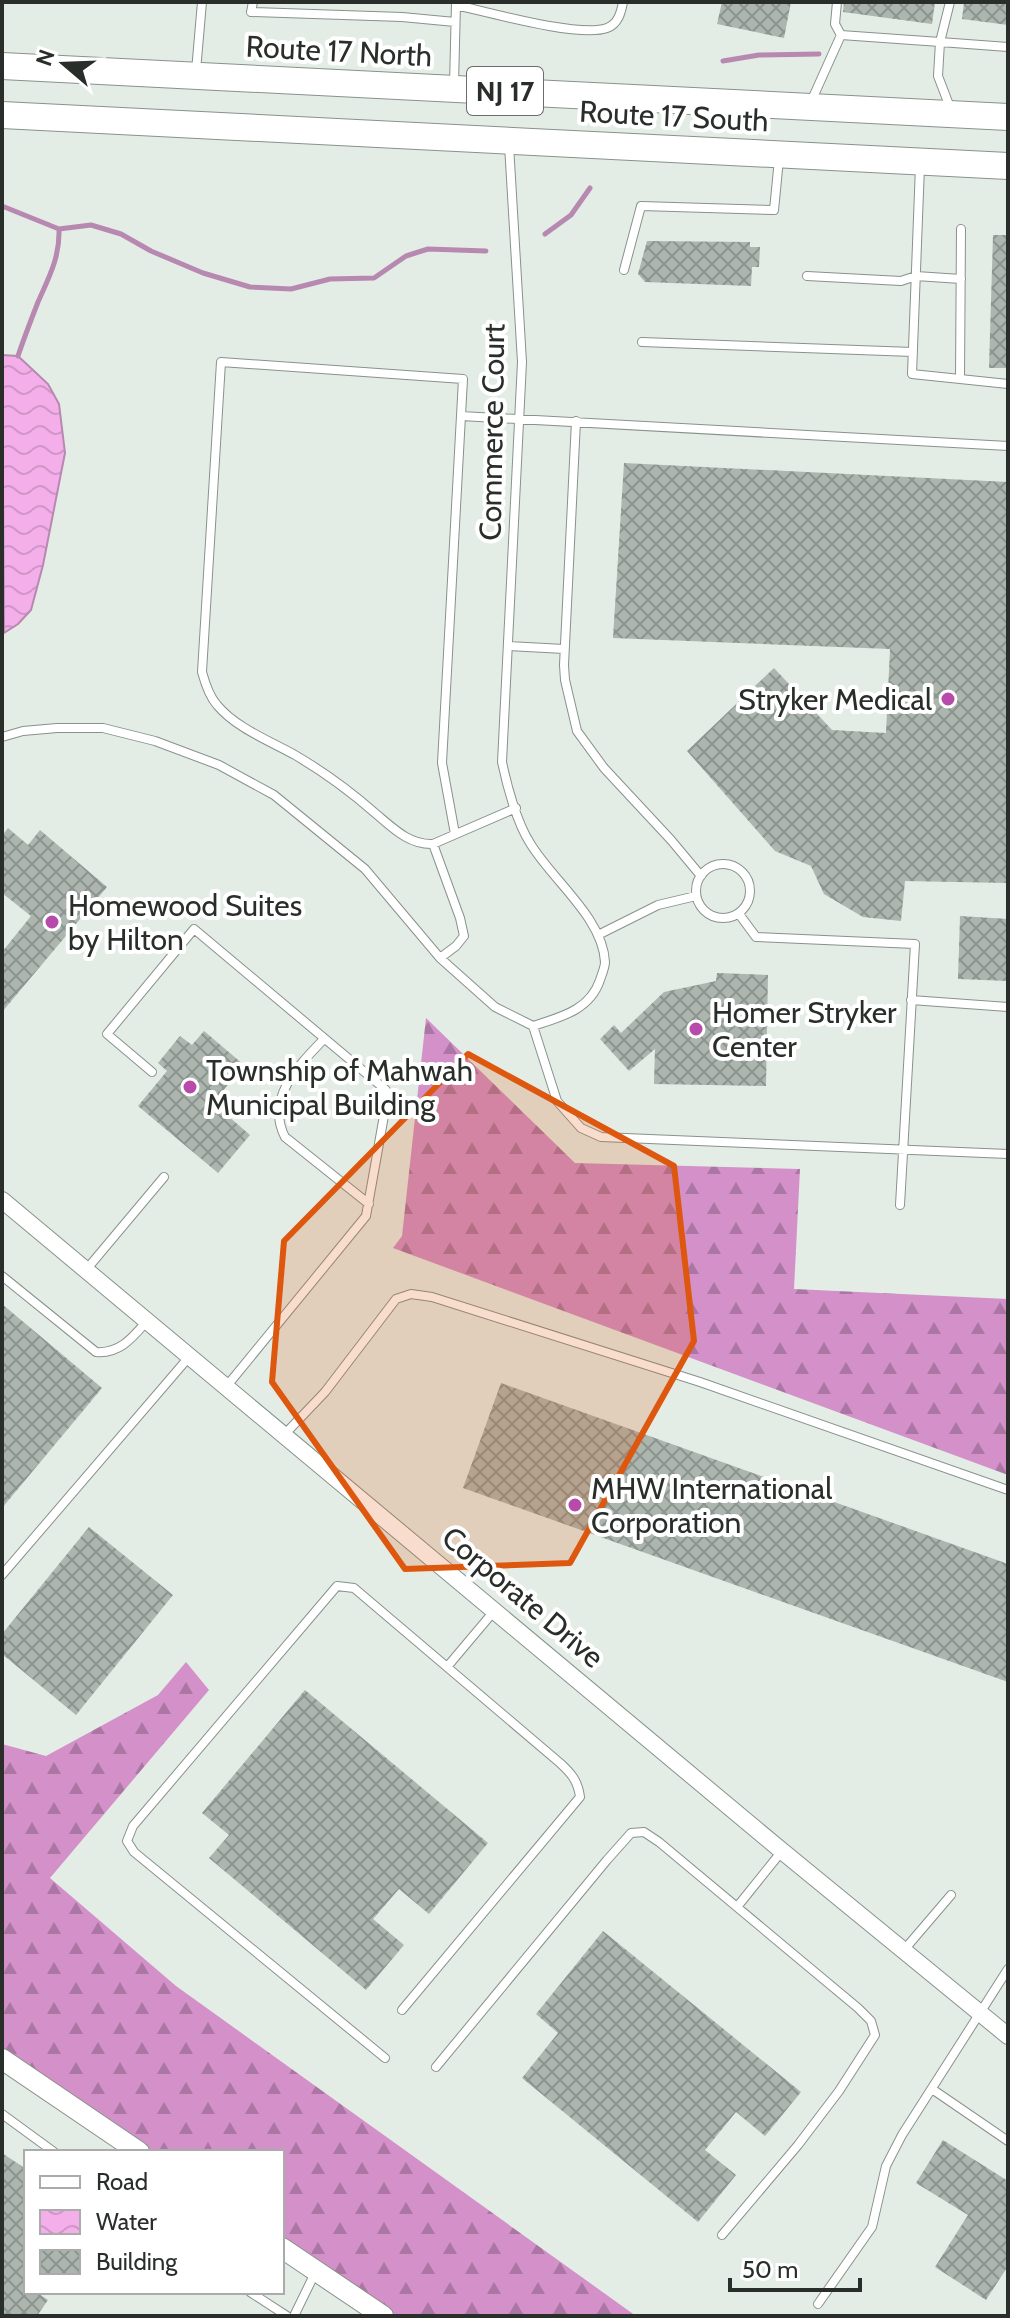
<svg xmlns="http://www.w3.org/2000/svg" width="1010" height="2318" font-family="Cabin,sans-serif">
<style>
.forest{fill:url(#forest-firs)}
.water{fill:url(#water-waves);stroke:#b788b0;stroke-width:2}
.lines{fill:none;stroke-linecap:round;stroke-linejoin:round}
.stream{stroke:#b788b0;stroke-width:5}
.building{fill:url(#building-cross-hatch)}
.service-casing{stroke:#88928b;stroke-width:10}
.minor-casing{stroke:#88928b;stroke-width:18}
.tertiary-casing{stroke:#88928b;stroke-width:22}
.trunk-casing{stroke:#88928b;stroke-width:28}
.service{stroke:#fff;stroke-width:8}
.minor{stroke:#fff;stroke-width:16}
.tertiary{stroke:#fff;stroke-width:20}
.trunk{stroke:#fff;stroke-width:26}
.marked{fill:#de570e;fill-opacity:0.2;stroke:#de570e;stroke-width:6;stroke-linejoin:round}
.poi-dot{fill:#b74aaa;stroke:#fff;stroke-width:3}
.labels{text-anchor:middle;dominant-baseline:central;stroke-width:8;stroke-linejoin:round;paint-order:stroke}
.shield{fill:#fff;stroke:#6a6d6b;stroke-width:2}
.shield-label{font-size:28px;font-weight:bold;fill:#2a2e2b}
.street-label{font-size:30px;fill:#2a2e2b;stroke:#fff}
.poi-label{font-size:30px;fill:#2a2e2b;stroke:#fff;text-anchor:start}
</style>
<defs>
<pattern id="forest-firs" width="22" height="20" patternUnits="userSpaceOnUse" patternTransform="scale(2)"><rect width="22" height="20" fill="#d390c9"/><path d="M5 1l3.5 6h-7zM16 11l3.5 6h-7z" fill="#ab76a3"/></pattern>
<pattern id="water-waves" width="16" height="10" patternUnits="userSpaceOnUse" patternTransform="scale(2)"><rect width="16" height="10" fill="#f4aee9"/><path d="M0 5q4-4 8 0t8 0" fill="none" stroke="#d196c8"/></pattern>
<pattern id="building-cross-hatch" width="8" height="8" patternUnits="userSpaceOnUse" patternTransform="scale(2)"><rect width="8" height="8" fill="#acb6af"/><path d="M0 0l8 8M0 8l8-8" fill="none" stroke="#8c948f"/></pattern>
</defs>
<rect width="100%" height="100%" fill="#e3ede6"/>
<path class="forest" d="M426,1018L575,1163L800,1169L794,1289L1008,1299V1475L393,1248L402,1236Z
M186,1662L209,1690L50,1878L176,1986L636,2316H385L282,2246V2152H144L2,2055V1744L46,1756L158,1695Z"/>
<path class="water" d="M2,355L18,356L48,384L59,404L65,453L43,565L31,610L18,624L4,633Z"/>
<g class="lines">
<path class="stream" d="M723,61L759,55L819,54
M2,206L59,229C60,257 49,277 38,302C31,320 24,338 18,356
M59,229L91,225L121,234L151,251L203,273L250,287L291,289L330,279L374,278L406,256L428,249L486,251
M545,234L571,215L590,188"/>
</g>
<path class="building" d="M722,2H791L784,38L717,24Z
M844,2H935L932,24L843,12Z
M964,2H1008V25L962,19Z
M993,235H1008V368H989Z
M647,241L750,242V247H760L759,267H752L751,286L645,282L638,274Z
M624,463L1008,482V883L905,881L901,921L863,917L824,894L811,866L775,851L687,751L774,668L832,730L886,733L890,649L613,638Z
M8,828L28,845L40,830L107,887L2,1012V952L31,916L2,893V836Z
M960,916L1008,919V981L958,979Z
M717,973L768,975L766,1086L654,1084L655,1049L629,1071L600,1039L614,1025L621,1033L664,992L716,981Z
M204,1031L244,1065L213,1103L250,1135L218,1173L138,1106L167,1071L158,1063L180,1036L192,1045Z
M2,1304L102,1388L2,1508Z
M501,1383L1008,1564V1682L463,1488Z
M89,1527L173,1595L76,1715L2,1654V1634Z
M305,1690L488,1843L429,1914L399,1889L373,1919L404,1945L366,1990L209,1858L229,1835L202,1813Z
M603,1931L801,2092L765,2136L736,2112L705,2150L736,2175L698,2222L522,2078L558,2033L536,2014Z
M943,2140L1008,2181V2266L986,2300L935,2267L968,2215L916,2183Z
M2,2153L26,2169V2292H36L48,2300L37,2316H2Z"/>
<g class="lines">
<g class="service-casing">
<path id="service" d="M253,2L251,12L402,17L455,22
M837,2L835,24L841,35L940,42L950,2
M456,5C488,12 579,38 607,28C618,24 621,13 623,2
M196,71L202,2
M454,85L456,3
M810,104L841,35
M951,110L938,76L940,42L1008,47
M920,166L912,374L1008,384
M624,270L641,206L774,210L779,159
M807,276L901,281L916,276L961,279
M642,342L913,352
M960,378L961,229
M461,416L1008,446
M576,421L564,665L565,680L577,731L604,768L671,840L701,876
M508,646L564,649
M2,737L23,731L57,728H103L155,741L219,765L274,795L365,869L440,958L495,1007L533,1026C561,1017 590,1010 600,980C602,974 605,967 605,962C603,918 552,880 530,843C517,823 507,786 502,762L522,362L509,145
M455,834L442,763L463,379L221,362L202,672C205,683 209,696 217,705C236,728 270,741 295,755C324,772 350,791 375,813C393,828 409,845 433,844L516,808
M433,844L460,918L464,936L456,946L440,958
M696 891a27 27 0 1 1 54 0a27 27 0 1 1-54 0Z
M739,914L756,937L915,944L900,1205
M598,935L658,905L696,896
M911,1000L1008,1007
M533,1026L557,1101L581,1128L601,1137L1008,1154
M324,1039C299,1065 265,1098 285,1137L369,1204
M152,1072L107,1034L194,929L386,1090L385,1110L366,1216L226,1387
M86,1270L164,1177
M2,1276L96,1352C120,1354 133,1337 147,1321
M284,1435L325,1392L396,1299L411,1294L432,1297L700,1382L1008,1490
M2,1575L189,1357
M447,1667L495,1610
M737,1907L782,1851
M904,1950L951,1895
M385,2058L134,1852L127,1841L133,1826L337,1586L354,1588L560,1763C571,1773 578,1781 580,1797L402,2010
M436,2067L607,1860L631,1833L644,1832L659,1842L858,2008L871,2021L875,2035L839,2091L798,2145L722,2235
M932,2089L1008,2141
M2,2114L54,2152
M250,2292L287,2316
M818,2304L872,2227L886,2166L902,2135L1008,1969
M294,2316L316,2271"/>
</g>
<g class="minor-casing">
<path id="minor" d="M2,1200L782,1851L1008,2036"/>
</g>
<g class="tertiary-casing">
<path id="tertiary" d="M2,2059L139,2152
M282,2248L383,2316"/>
</g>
<g class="trunk-casing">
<path id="trunk" d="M2,66L1008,117
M2,115L1008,166"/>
</g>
<use href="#service" class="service"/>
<use href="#minor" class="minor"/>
<use href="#tertiary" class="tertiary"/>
<use href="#trunk" class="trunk"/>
</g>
<path class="marked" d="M468,1054L674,1166L694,1341L570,1563L405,1569L272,1382L284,1241Z"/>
<g class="poi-dot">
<circle cx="948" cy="699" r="8"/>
<circle cx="52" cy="922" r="8"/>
<circle cx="696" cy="1029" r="8"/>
<circle cx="190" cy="1087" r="8"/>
<circle cx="575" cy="1505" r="8"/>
</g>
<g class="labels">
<rect class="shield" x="467" y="67" width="76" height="48" rx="6"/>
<g class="shield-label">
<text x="505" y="91">NJ 17</text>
</g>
<g class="street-label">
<text transform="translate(339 51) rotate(3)">Route 17 North</text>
<text transform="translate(674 116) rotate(3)">Route 17 South</text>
<text transform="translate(492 432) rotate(-89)">Commerce Court</text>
<text transform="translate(523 1597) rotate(40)">Corporate Drive</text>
</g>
<g class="poi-label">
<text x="932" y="699" text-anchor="end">Stryker Medical</text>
<text x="68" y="905">Homewood Suites<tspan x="68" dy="34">by Hilton</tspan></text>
<text x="712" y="1012">Homer Stryker<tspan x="712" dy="34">Center</tspan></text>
<text x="206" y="1070">Township of Mahwah<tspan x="206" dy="34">Municipal Building</tspan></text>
<text x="591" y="1488">MHW International<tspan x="591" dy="34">Corporation</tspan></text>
</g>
</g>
<rect width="1010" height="2318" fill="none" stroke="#2a2e2b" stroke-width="8"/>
<rect x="24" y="2150" width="260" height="144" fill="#ffffff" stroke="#aaabaa" stroke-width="2"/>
<rect x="40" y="2176" width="40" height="12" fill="#ffffff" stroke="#aaabaa" stroke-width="2"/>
<text x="96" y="2190" font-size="24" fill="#2a2e2b">Road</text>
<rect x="40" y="2210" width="40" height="24" fill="url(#water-waves)" stroke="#aaabaa" stroke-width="2"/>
<text x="96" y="2230" font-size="24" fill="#2a2e2b">Water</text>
<rect x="40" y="2250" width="40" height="24" fill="url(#building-cross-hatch)" stroke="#aaabaa" stroke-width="2"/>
<text x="96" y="2270" font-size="24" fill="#2a2e2b">Building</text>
<g transform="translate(64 64) rotate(289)" stroke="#ffffff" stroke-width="6" paint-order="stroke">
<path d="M0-6L14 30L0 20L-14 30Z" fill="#2a2e2b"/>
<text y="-12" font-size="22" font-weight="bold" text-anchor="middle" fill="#2a2e2b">N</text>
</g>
<path d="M730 2278v12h130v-12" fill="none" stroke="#2a2e2b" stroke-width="4"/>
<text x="742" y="2278" font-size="24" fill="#2a2e2b" stroke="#ffffff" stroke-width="6" paint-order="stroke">50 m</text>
</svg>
